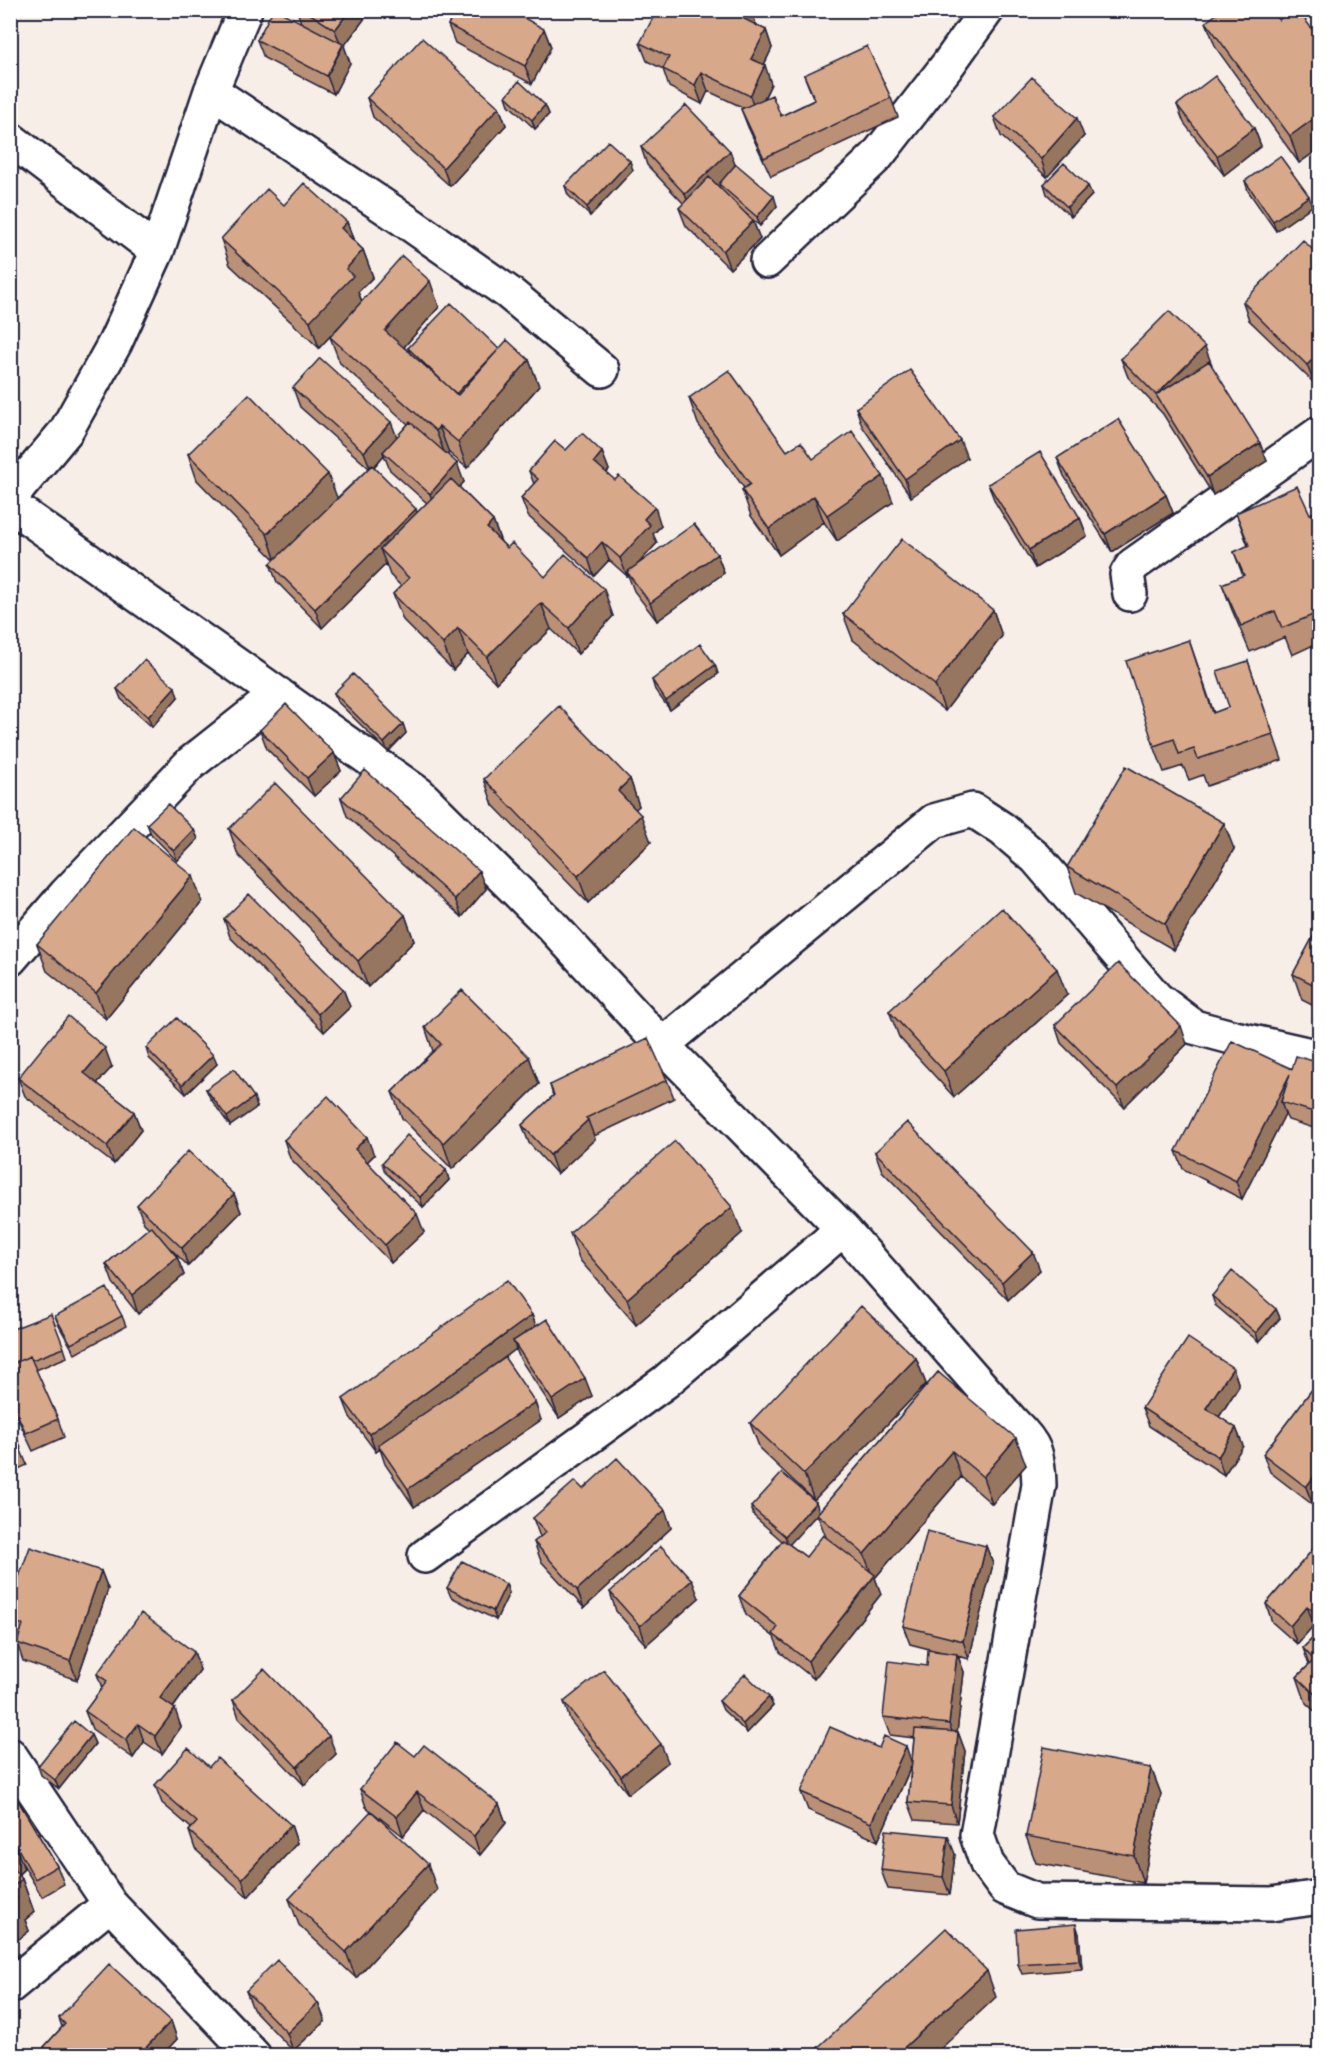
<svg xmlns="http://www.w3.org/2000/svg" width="1330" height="2066" font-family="'Comic Neue',sans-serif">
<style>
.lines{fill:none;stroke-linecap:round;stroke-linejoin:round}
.minor-casing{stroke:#22223b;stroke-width:38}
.minor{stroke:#fff;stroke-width:33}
.wall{fill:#ba9077;stroke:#22223b;stroke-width:1.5;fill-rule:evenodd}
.shaded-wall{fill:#977661;stroke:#22223b;stroke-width:1.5}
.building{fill:#d8a88a;stroke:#22223b;stroke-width:1.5}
</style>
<rect width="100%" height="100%" fill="#f7eee8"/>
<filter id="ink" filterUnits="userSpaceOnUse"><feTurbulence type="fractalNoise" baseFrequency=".0167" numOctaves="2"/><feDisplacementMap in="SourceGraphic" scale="12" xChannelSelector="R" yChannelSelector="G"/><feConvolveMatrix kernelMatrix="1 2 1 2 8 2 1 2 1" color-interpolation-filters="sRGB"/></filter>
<g filter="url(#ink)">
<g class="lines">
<g class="minor-casing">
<path id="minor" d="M211,91L403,219L509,293L602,370
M10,139L157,251
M767,261L877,156L947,66L987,10
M10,498L66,431L115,343L157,251L211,91L245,10
M10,505L419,794L551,925L662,1045L843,1229L1013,1423C1036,1445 1038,1454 1039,1485L977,1835L987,1864L1005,1888L1037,1901L1271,1904L1320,1897
M1130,594L1127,574L1133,565L1320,433
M10,959L66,894L191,763L278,694
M662,1045L934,821L973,810L1002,829L1036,858L1157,999L1194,1027L1235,1038L1320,1057
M425,1556L665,1382L843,1229
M10,1755L110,1904L254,2056
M10,1986L110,1904"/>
</g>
<use href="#minor" class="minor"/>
</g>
<path class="wall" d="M297,10H371L344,46L350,63L334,94L264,58L257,40L301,23Z
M1279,20L1320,40V148L1299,163L1216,48L1206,22Z
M756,24V25L766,30L772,48L764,65L771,84L764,99L781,116L814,100L804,75L891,98L898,117L771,176L748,127L741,109L744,108L708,91L702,104L669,87L663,69L647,61L640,43Z
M448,25L544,29L551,47L532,84L455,43Z
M506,96L545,105L549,114L535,129L509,105Z
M367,98L499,107L506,125L450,186L373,117Z
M1177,105L1254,128L1261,146L1224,175L1184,123Z
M994,117L1084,136L1047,177L1001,136Z
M641,147L730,151L735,166L777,206L760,226L746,214L753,221L760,239L730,269L686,226L679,208L684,204L647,165Z
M633,170L590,216L568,195L565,186Z
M1245,181L1312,206L1276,231L1248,191Z
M1044,184L1088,186L1092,195L1071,217L1047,194Z
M284,205L347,222L354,241L363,250L373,277L358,292L362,301L439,307L404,347L410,353L408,348L499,349L529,360L539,386L467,468L449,453L447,455L464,482L459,487L493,521L501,542L507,548L545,577L613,616L578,654L551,629L496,683L468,654L453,670L403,620L393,594L401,586L390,575L386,564L322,628L277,582L270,564L275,560L197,480L188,454L337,498L369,468L300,407L293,388L397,437L408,424L340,363L330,337L346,319L319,348L230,265L221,239ZM384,455L390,470L427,503L417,513L374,467Z
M1320,257V377L1314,383L1249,320L1243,302Z
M1121,359L1211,365L1267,461L1213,495L1163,414L1128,377Z
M689,398L787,451L813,459L893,502L837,541L824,522L779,555L751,516L742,490L744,488L698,424Z
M856,408L967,458L911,497L862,426Z
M566,450L602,452L609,470L606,473L661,526L653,534L657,543L636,566L717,554L724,573L657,621L634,591L628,575L627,576L609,560L594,576L528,516L521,498L534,484L529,471Z
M1057,458L1166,495L1173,513L1112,552L1064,476Z
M988,484L1080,518L1087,536L1035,568L995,502Z
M1320,510V642L1292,655L1285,637L1250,652L1232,610L1222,584L1243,576L1234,552L1248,546L1236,513L1310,514Z
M993,610L1002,636L945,711L853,640L843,614Z
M1189,640L1214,713L1229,707L1248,661L1282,760L1207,786L1203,775L1189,780L1183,766L1164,772L1154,746Z
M715,665L718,674L670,710L655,690L652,680Z
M117,689L178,697L152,727L121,699Z
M334,693L403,724L406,733L388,752L338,702Z
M260,730L334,753L341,771L314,796L267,749Z
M484,779H630L639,806L635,809L651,842L588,903L493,805Z
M341,798L486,889L462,917L347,816Z
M147,824L194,830L198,839L177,861L151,834Z
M229,829L405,915L414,941L368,987L238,855Z
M1234,849L1174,950L1076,893L1067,867Z
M202,902L106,1019L47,971L37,944Z
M224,919L343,989L350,1007L324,1032L230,937Z
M1320,924V1009L1302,1000L1293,974Z
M1067,995L954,1097L899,1037L889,1011Z
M1055,1025L1187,1044L1124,1107L1061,1043Z
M425,1027L529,1057L539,1084L452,1169L402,1118L392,1092L433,1051Z
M146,1048L217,1064L186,1094L149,1058Z
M1320,1063V1130L1288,1120L1285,1114L1242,1199L1183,1169L1176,1151L1292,1069Z
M112,1067L97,1083L134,1112L141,1130L114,1164L25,1096L18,1078Z
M667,1080L674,1098L594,1136L595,1139L557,1174L529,1143L522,1125L553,1096L550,1085Z
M206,1089L257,1107L230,1126L210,1098Z
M284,1140L374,1155L367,1162L424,1232L391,1263L290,1158Z
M875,1152L1040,1270L1008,1300L882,1171Z
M382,1163L446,1170L449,1180L423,1207L385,1172Z
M234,1194L241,1212L188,1266L170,1248L177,1257L184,1275L138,1314L113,1283L106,1264L149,1228L144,1223L137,1205Z
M570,1233H742L636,1325L579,1259Z
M1212,1296L1276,1309L1280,1318L1259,1342L1215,1305Z
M532,1315L536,1326L592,1396L559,1418L520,1359L516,1349L483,1374L541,1420L414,1507L385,1464L380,1449L376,1452L350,1417L343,1399Z
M55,1316H122L126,1326L75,1354L59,1326Z
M10,1330L64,1348L67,1357L36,1370L58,1419L64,1437L33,1451L10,1402Z
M916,1358L926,1384L814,1500L760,1449L750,1423Z
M1233,1368L1239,1386L1219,1417L1236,1428L1243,1446L1224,1475L1149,1426L1142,1408Z
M938,1372L1026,1465L992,1504L961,1477L875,1578L881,1594L814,1679L780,1652L774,1637L746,1615L739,1596L782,1541L754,1516L751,1507L816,1502L819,1512L789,1544L806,1557L826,1537L817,1514Z
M1320,1379V1496L1313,1505L1270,1472L1263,1454Z
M10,1424L27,1465L10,1473Z
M583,1489L665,1510L671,1528L584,1608L541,1561L534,1542L540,1537L533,1518Z
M1320,1541V1629L1314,1625L1297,1644L1272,1622L1266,1604Z
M986,1546L993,1564L969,1659L958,1656L964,1672L957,1732H958L965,1751L957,1823L915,1820L908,1802L911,1767L878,1841L808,1810L801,1792L912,1762L914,1738L890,1735L883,1717L927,1666L941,1652L910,1644L903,1626Z
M101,1571L108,1589L77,1680L23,1661L17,1643L18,1639L11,1636L10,1634V1601Z
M506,1584L509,1593L496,1620L451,1597L447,1588Z
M610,1592L699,1598L646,1645L616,1611Z
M1320,1631V1716L1306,1703L1297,1677L1309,1665L1303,1648Z
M194,1652L200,1670L173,1708L181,1727L162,1754L144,1742L133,1758L92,1729L85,1711L102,1688L97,1674Z
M769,1697L773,1706L747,1733L723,1710L719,1701Z
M233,1700L336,1754L304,1785L239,1718Z
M564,1702L668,1762L628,1794L570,1720Z
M91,1735L95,1744L59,1789L41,1775L38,1766Z
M415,1756L499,1804L506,1823L480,1855L424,1810L403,1836L366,1807L360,1789Z
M209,1767L291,1825L297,1843L248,1897L195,1849L189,1831L191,1828L162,1803L155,1785Z
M1151,1768L1161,1794L1143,1883L1036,1863L1026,1836Z
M10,1787L57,1866L64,1884L42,1897L22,1863L24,1869L18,1875L22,1879L34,1912L25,1920L29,1931L10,1946Z
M955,1854L950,1895L888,1889L881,1870Z
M437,1890L356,1978L299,1925L289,1899Z
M1079,1934L1082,1969L1022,1974L1018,1964Z
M246,1991L318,2003L325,2021L293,2051L253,2009Z
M59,2018L171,2021L177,2039L162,2055H47L44,2047L62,2027Z"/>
<path class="shaded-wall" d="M350,10H371L344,46L350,63L334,94L327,76L342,48L335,30Z
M748,10H751L756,24L750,37L744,19Z
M544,29L551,47L532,84L525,66Z
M766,30L772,48L758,77L751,59Z
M765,65L771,84L756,114L750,96Z
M701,72L708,91L702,104L695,85Z
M545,105L549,114L535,129L532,120Z
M499,107L506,125L450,186L443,168Z
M1320,114V148L1299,163L1290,136Z
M1077,118L1084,136L1047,177L1041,159Z
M1254,128L1261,146L1224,175L1217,156Z
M730,151L737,170L691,212L685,194Z
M630,161L633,170L590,216L587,207Z
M1088,186L1092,195L1071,217L1067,207Z
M774,196L777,206L760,226L757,217Z
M1309,196L1312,206L1276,231L1273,221Z
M753,221L760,239L730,269L723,251Z
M347,222L356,248L341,228Z
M363,250L373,277L358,292L362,302L319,348L310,321L346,269Z
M430,281L439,307L395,357L385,331Z
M1205,347L1212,365L1156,395Z
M499,349L462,412L456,394Z
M1320,352V377L1314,383L1307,365Z
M529,360L539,386L467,468L458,442Z
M391,422L398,440L383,452L384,455L371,470L364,452Z
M439,426L449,453L446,457L436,431Z
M960,440L967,458L911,497L905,479Z
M1260,443L1267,461L1213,495L1207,477Z
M602,452L609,470L601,480L594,462Z
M457,463L464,482L436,512L430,494Z
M328,474L338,500L276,561L267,534Z
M883,476L893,502L837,541L827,515Z
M1166,495L1173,513L1112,552L1105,534Z
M814,496L824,522L779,555L769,529Z
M655,507L661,526L653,534L657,543L629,574L627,572L628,575L627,576L620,558L644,519Z
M416,509L422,528L380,549L386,564L322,628L315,609Z
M1080,518L1087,536L1035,568L1029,550Z
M493,521L503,548L487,528Z
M602,542L609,560L594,576L588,558Z
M717,554L724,573L657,621L650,603Z
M604,589L613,616L578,654L569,628Z
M541,603L551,629L496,683L487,657Z
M993,610L1002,636L945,711L935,685Z
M458,628L468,654L453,670L443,644Z
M715,665L718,674L670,710L666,701Z
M175,687L178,697L152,727L148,717Z
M403,724L406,733L388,752L384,743Z
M334,753L341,771L314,796L307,778Z
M630,779L639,806L627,817L618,791Z
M641,815L651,842L588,903L578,876Z
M1224,823L1234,849L1174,950L1165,924Z
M194,830L198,839L177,861L174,851Z
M479,871L486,889L462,917L455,899Z
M193,876L202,902L106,1019L96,993Z
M405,915L414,941L368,987L358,961Z
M1057,969L1067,995L954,1097L944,1071Z
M343,989L350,1007L324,1032L318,1014Z
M1181,1026L1187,1044L1124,1107L1117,1088Z
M105,1048L112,1067L90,1091L84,1073Z
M213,1055L217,1064L186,1094L182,1085Z
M529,1057L539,1084L452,1169L443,1143Z
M1290,1074L1281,1102L1285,1114L1242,1199L1236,1181Z
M254,1097L257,1107L230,1126L227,1117Z
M134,1112L141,1130L114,1164L107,1146Z
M588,1120L595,1139L557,1174L550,1155Z
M367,1137L374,1155L362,1167L355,1149Z
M446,1170L449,1180L423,1207L420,1197Z
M234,1194L241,1212L188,1266L182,1248Z
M732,1207L742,1233L636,1325L627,1299Z
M417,1214L424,1232L391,1263L385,1245Z
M1033,1252L1040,1270L1008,1300L1002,1282Z
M177,1257L184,1275L138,1314L132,1295Z
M1276,1309L1280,1318L1259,1342L1256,1333Z
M532,1315L538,1333L513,1341L516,1349L381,1449L378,1445L380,1449L376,1452L369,1434Z
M916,1358L926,1384L814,1500L804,1474Z
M1233,1368L1239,1386L1213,1426L1206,1408Z
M585,1378L592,1396L559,1418L552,1400Z
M535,1402L541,1420L414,1507L408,1489Z
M1236,1428L1243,1446L1224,1475L1218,1457Z
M1016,1438L1026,1465L992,1504L983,1477Z
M952,1451L961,1477L875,1578L881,1594L814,1679L808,1661L873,1578L864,1554Z
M1320,1469V1496L1313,1505L1306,1487Z
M816,1502L819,1512L788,1546L785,1536Z
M665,1510L671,1528L584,1608L577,1590Z
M986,1546L993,1564L969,1659L963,1641Z
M101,1571L108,1589L77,1680L70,1661Z
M692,1580L699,1598L646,1645L640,1626Z
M506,1584L509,1593L496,1620L493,1611Z
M1307,1606L1314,1625L1297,1644L1290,1626Z
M194,1652L200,1670L167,1716L160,1698Z
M957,1654L964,1672L956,1742L949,1724Z
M769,1697L773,1706L747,1733L743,1724Z
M175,1709L181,1727L162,1754L155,1736Z
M138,1724L144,1742L133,1758L126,1740Z
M958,1732L965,1751L957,1823L951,1805Z
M91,1735L95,1744L59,1789L55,1780Z
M329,1736L336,1754L304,1785L297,1767Z
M661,1744L668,1762L628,1794L621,1776Z
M906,1746L912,1764L878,1841L871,1823Z
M1151,1768L1161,1794L1143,1883L1134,1856Z
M417,1792L424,1810L403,1836L397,1817Z
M499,1804L506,1823L480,1855L474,1836Z
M291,1825L297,1843L248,1897L242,1879Z
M12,1836L24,1869L10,1881V1838Z
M948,1836L955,1854L950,1895L943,1877Z
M428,1864L437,1890L356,1978L346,1952Z
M22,1879L34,1912L25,1920L29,1931L10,1946V1889Z
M1076,1924L1079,1934L1082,1969L1079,1960Z
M987,1971L996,1997L934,2055H896Z
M318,2003L325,2021L293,2051L287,2033Z
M171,2021L177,2039L162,2055H139Z"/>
<path class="building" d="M273,10H277L343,44L327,76L257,40Z
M304,10H350L335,30Z
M456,10H510L544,29L525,66L448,25Z
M657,10H748L744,19L766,30L751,59L765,65L750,96L701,72L695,85L663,69L669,57L640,43Z
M1222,10H1272L1279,20L1290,10H1298L1320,40V114L1290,136L1206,22Z
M422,38L499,107L443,168L367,98Z
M867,46L891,98L764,158L741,109L772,95L781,116L815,100L804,75Z
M1215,76L1254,128L1217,156L1177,105Z
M1032,77L1077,118L1041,159L994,117Z
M519,81L545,105L532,120L506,96Z
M686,105L730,151L685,194L641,147Z
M608,141L630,161L587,207L565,186Z
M1280,156L1309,196L1273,221L1245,181Z
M1064,163L1088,186L1067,207L1044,184Z
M736,164L774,196L757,217L719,184Z
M709,177L753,221L723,251L679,208Z
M304,183L347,222L341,228L363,250L346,269L353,276L310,321L221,239L267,189L284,205Z
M1303,240L1320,257V352L1307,365L1243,302Z
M402,256L430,281L385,331L458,395L507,340L529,360L458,442L439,426L436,431L330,337Z
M451,303L499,349L456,394L408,348Z
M1169,311L1205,347L1156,395L1209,361L1260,443L1207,477L1156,395L1121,359Z
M320,358L391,422L364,452L293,388Z
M729,370L787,451L801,442L813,459L852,431L883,476L827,515L814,496L769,529L742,490L750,484L689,398Z
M910,370L960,440L905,479L856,408Z
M249,394L328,474L267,534L188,454Z
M1118,419L1166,495L1105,534L1057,458Z
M410,422L457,463L430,494L383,452Z
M582,433L602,452L594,462L615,480L619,476L655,507L644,519L650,525L620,558L602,542L588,558L521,498L538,479L529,471L555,441L566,450Z
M1040,452L1080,518L1029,550L988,484Z
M372,465L416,509L315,609L270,564Z
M451,479L493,521L487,528L507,548L512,543L545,577L565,554L604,589L569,628L541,603L487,657L458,628L443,644L393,594L409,578L380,549Z
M1297,486L1310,514L1320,510V612L1282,628L1275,611L1241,626L1222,584L1244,575L1234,552L1249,545L1236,513Z
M694,524L717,554L650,603L627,572Z
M902,539L993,610L935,685L843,614Z
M1189,640L1213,713L1229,707L1217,671L1248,661L1273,734L1198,759L1194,749L1179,754L1174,739L1154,746L1126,661Z
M700,644L715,665L666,701L652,680Z
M144,660L175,687L148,717L117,689Z
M353,674L403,724L384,743L334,693Z
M286,704L334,753L307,778L260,730Z
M559,706L630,779L618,791L641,815L578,876L484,779Z
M1126,766L1224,823L1165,924L1067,867Z
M365,770L479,871L455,899L341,798Z
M275,783L405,915L358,961L229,829Z
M168,804L194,830L174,851L147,824Z
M134,827L193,876L96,993L37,944Z
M249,894L343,989L318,1014L224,919Z
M1002,908L1057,969L944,1071L889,1011Z
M1320,924V988L1293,974Z
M1118,963L1181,1026L1117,1088L1055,1025Z
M462,990L529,1057L443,1143L392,1092L441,1044L425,1027Z
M68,1016L105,1048L84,1073L134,1112L107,1146L18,1078Z
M177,1018L213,1055L182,1085L146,1048Z
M648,1038L667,1080L586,1118L588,1120L550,1155L522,1125L554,1095L550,1085Z
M1232,1041L1292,1069L1296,1056L1320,1063V1114L1281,1102L1290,1074L1236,1181L1176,1151Z
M234,1069L254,1097L227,1117L206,1089Z
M328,1096L367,1137L355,1149L417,1214L385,1245L284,1140Z
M907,1122L1033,1252L1002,1282L875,1152Z
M407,1135L446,1170L420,1197L382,1163Z
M675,1141L732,1207L627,1299L570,1233Z
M188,1151L234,1194L182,1248L137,1205Z
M151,1226L177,1257L132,1295L106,1264Z
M1232,1271L1276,1309L1256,1333L1212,1296Z
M507,1280L532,1315L369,1434L343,1399Z
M107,1288L122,1316L71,1344L55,1316Z
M861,1306L916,1358L804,1474L750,1423Z
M51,1314L64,1348L32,1360L30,1356L10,1365V1330Z
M547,1319L585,1378L552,1400L513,1341Z
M1188,1338L1233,1368L1206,1408L1236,1428L1218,1457L1142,1408Z
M30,1356L58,1419L26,1433L10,1399V1365Z
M505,1358L535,1402L408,1489L378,1445Z
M938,1372L1016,1438L983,1477L952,1451L864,1554L817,1514Z
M1320,1379V1469L1306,1487L1263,1454Z
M10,1424L21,1447L10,1452Z
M617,1458L665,1510L577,1590L534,1542L546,1532L533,1518L575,1481L583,1489Z
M782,1473L816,1502L785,1536L751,1507Z
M927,1531L986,1546L963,1641L903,1626Z
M823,1535L875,1575L808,1661L773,1634L778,1627L739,1596L783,1540L806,1557Z
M1320,1541V1617L1307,1606L1290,1626L1266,1604Z
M661,1546L692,1580L640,1626L610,1592Z
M30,1547L101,1571L70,1661L17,1643L23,1625L10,1620V1601Z
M462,1561L506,1584L493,1611L447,1588Z
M141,1613L194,1652L160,1698L175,1709L155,1736L138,1724L126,1740L85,1711L107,1681L97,1674Z
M1320,1631V1699L1297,1677L1314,1660L1303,1648Z
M928,1650L957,1654L949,1724L883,1717L889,1661L927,1666Z
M264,1669L329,1736L297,1767L233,1700Z
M604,1670L661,1744L621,1776L564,1702Z
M745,1674L769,1697L743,1724L719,1701Z
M74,1721L91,1735L55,1780L38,1766Z
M830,1727L879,1748L884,1736L906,1746L871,1823L801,1792Z
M915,1729L958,1732L951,1805L908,1802Z
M397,1742L415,1756L424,1745L499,1804L474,1836L417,1792L397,1817L360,1789Z
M1044,1747L1151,1768L1134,1856L1026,1836Z
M188,1748L209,1767L217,1758L291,1825L242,1879L189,1831L197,1822L155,1785Z
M10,1787L57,1866L35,1879L16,1845L12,1836L10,1834Z
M371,1811L428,1864L346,1952L289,1899Z
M886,1830L948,1836L943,1877L881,1870Z
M10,1865L22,1879L10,1889Z
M10,1891L17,1898L10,1903Z
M1076,1924L1079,1960L1018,1964L1016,1929Z
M946,1928L987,1971L896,2055H814L812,2053Z
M277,1960L318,2003L287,2033L246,1991Z
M109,1964L171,2021L139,2055H53L44,2047L65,2024L59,2018Z
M10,2046L19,2055H10Z"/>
</g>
<rect width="1330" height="2066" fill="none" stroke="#fff" stroke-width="36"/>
<rect x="18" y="18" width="1294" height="2030" fill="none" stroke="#22223b" stroke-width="2" filter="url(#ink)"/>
</svg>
